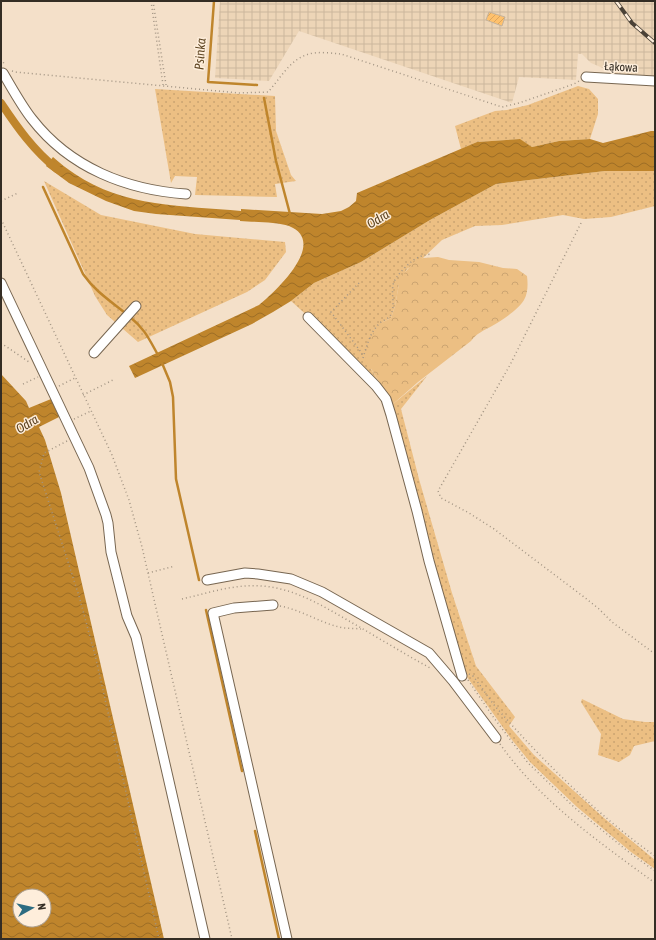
<svg xmlns="http://www.w3.org/2000/svg" width="656" height="940" font-family="'Asap Condensed',sans-serif">
<style>
.industrial{fill:url(#industrial-grid)}
.grass{fill:url(#grass-dots)}
.forest{fill:url(#forest-crowns)}
.water{fill:url(#water-waves);fill-rule:evenodd}
.lines{fill:none;stroke-linecap:round;stroke-linejoin:round}
.stream{stroke:#bf852c;stroke-width:2.5}
.canal{stroke:#bf852c;stroke-width:8}
.building{fill:url(#building-hatch);stroke:#c5b39c}
.minor-casing{stroke:#776651;stroke-width:11}
.path{stroke:#a39584;stroke-width:1.5;stroke-dasharray:1 3;stroke-linecap:butt}
.minor{stroke:#fff;stroke-width:9}
.rail-casing{stroke:#4b4237;stroke-width:4}
.rail{stroke:#feeedb;stroke-width:2.5;stroke-dasharray:8;stroke-linecap:butt}
.labels{text-anchor:middle;dominant-baseline:central;stroke-width:3;stroke-linejoin:round;paint-order:stroke}
.street-label{font-size:12px;fill:#342d24;stroke:#feeedb}
.water-label{font-size:13px;font-style:italic;fill:#5e4522;stroke:#feeedb}
</style>
<defs>
<pattern id="industrial-grid" width="8" height="8" patternUnits="userSpaceOnUse"><rect width="8" height="8" fill="#edd5b7"/><path d="M0 4h8M4 0v8" fill="none" stroke="#ccb79d"/></pattern>
<pattern id="grass-dots" width="8" height="8" patternUnits="userSpaceOnUse"><rect width="8" height="8" fill="#ecbf83"/><path d="M2 2h.1M6 6h.1" fill="none" stroke="#cba471" stroke-width="1.8" stroke-linecap="round"/></pattern>
<pattern id="forest-crowns" width="20" height="18" patternUnits="userSpaceOnUse"><rect width="20" height="18" fill="#ecbf83"/><path d="M2 6a3 3 0 1 1 6 0M12 15a3 3 0 1 1 6 0" fill="none" stroke="#cba471"/></pattern>
<pattern id="water-waves" width="16" height="10" patternUnits="userSpaceOnUse"><rect width="16" height="10" fill="#bf852c"/><path d="M0 5q4-4 8 0t8 0" fill="none" stroke="#9c6d25"/></pattern>
<pattern id="building-hatch" width="6" height="6" patternUnits="userSpaceOnUse"><rect width="6" height="6" fill="#ffc16d"/><path d="M-1 1l2-2M0 6l6-6M5 7l2-2" fill="none" stroke="#dba65e"/></pattern>
</defs>
<rect width="100%" height="100%" fill="#f4e0c9"/>
<path class="industrial" d="M220,1H655V76L617,74L591,63L582,54H578L576,80L519,77L512,103L299,31L269,81L215,78Z"/>
<path class="grass" d="M578,86L589,89L598,99V114L590,139L559,141L532,147L519,139L477,142L461,149L455,126L495,111L507,110L528,105Z
M155,89L275,96L276,131L291,175L296,181L275,184L277,197L195,195L197,177L175,176L171,183Z
M605,171H655V206L611,217L584,219L563,215L502,225L475,226L442,240L423,258L407,269L399,284L395,306L391,318L383,322L371,369L393,404L427,376L401,409L419,479L452,593L476,666L515,717L509,726L534,755L604,818L655,860V869L631,852L577,807L530,762L512,740L462,670L391,408L321,328L291,301L314,283L361,262L430,220L496,184Z
M44,181L101,215L195,234L285,242L286,252L265,280L247,292L138,342L107,315L95,296Z
M582,699L623,719L645,722H655V741L634,746L630,755L619,762L598,755L601,734L581,702Z"/>
<path class="forest" d="M438,257L449,260L479,262L503,268L517,269L527,276C528,284 528,293 524,300C518,310 501,321 492,326C483,331 477,333 471,341L418,382L393,404L365,359L367,346L377,328L383,322L391,318L395,306L400,278L414,262L423,258Z"/>
<path class="water" d="M651,131H655V171H605L496,184L430,220L361,262L314,283L291,301L273,312L252,324L135,378L129,366L259,305C275,292 329,242 289,226C277,222 254,222 240,221V220L156,214L134,211L106,201L69,183L46,166L53,157C60,163 67,169 75,174C123,207 185,206 241,211V209L322,214L341,211L349,207L356,201L357,193L477,142L520,139L532,147L559,141L590,139L603,143Z
M1,374L26,401L29,408L51,399L59,417L39,427L45,440L61,493L164,939H1ZM20,896H44V920H20Z"/>
<g class="lines">
<path class="stream" d="M214,1L208,82L257,85
M264,98L276,161L290,214
M43,187L83,274C94,290 109,300 124,312
M130,317C145,329 149,339 158,355
M162,363L170,382L173,397L176,479L199,580
M206,610L242,771
M255,831L279,939"/>
<path class="canal" d="M1,103C17,127 34,151 57,169"/>
</g>
<path class="building" d="M489,12L505,17L502,26L486,20Z"/>
<g class="lines">
<g class="minor-casing">
<path id="minor" d="M3,73C12,88 21,105 32,119C70,168 127,190 186,194
M586,77L655,81
M1,283L89,468L106,515L108,523L111,552L127,616L136,637L139,650L205,939
M308,317L376,386L386,399L391,415L417,511L429,561L462,676
M94,353L136,306
M207,580L245,573L258,574L291,579L322,592L429,653L453,681L496,738
M273,605L234,608L213,613L287,939"/>
</g>
<path class="path" d="M151,1L163,85
M153,1L166,85
M1,59L5,65
M12,71L15,72L239,93L268,92C280,79 289,61 306,55C316,51 330,53 341,54L502,107L519,103L574,84L579,81
M1,201L18,193
M1,219L112,455L129,500L142,547L232,939
M581,223L510,365L438,491L441,498L469,513L494,529L584,597L599,609L612,622L655,654
M359,283L331,312L361,352L363,357
M1,343L29,362
M363,358C367,345 370,332 380,323C383,320 388,319 390,316C396,306 391,296 393,285C394,277 411,260 419,257C423,255 427,255 431,254
M23,384L38,377
M59,386L75,378
M83,395L113,380
M74,419L91,411
M67,441L44,453L39,472L79,596L96,659L159,939
M148,573L175,566
M182,599C208,593 234,584 261,586C296,588 326,608 356,625C380,639 405,654 430,668
M280,606C301,610 319,622 339,627C346,629 354,628 361,629
M469,674L473,676C481,686 487,696 495,706C541,759 597,815 655,856
M468,680L494,718L528,763L575,808L630,853L655,871
M500,744C540,801 599,842 655,883"/>
<use href="#minor" class="minor"/>
<g class="rail-casing">
<path id="rail" d="M616,1L632,23L655,43"/>
</g>
<use href="#rail" class="rail"/>
</g>
<g class="labels">
<g class="street-label">
<text transform="translate(621 67) rotate(3)">Łąkowa</text>
</g>
<g class="water-label">
<text transform="translate(200 54) rotate(-86)">Psinka</text>
<text transform="translate(378 219) rotate(-31)">Odra</text>
<text transform="translate(27 424) rotate(-30)">Odra</text>
</g>
</g>
<rect width="656" height="940" fill="none" stroke="#342d24" stroke-width="4"/>
<g transform="translate(32 908) rotate(82)"><circle r="19" fill="#feeedb" stroke="#ada192"/>
<path d="M0-3L7 15L0 10L-7 15Z" fill="#2d6c81"/>
<text y="-6" font-size="11" font-weight="bold" text-anchor="middle" fill="#342d24">N</text>
</g>
</svg>
